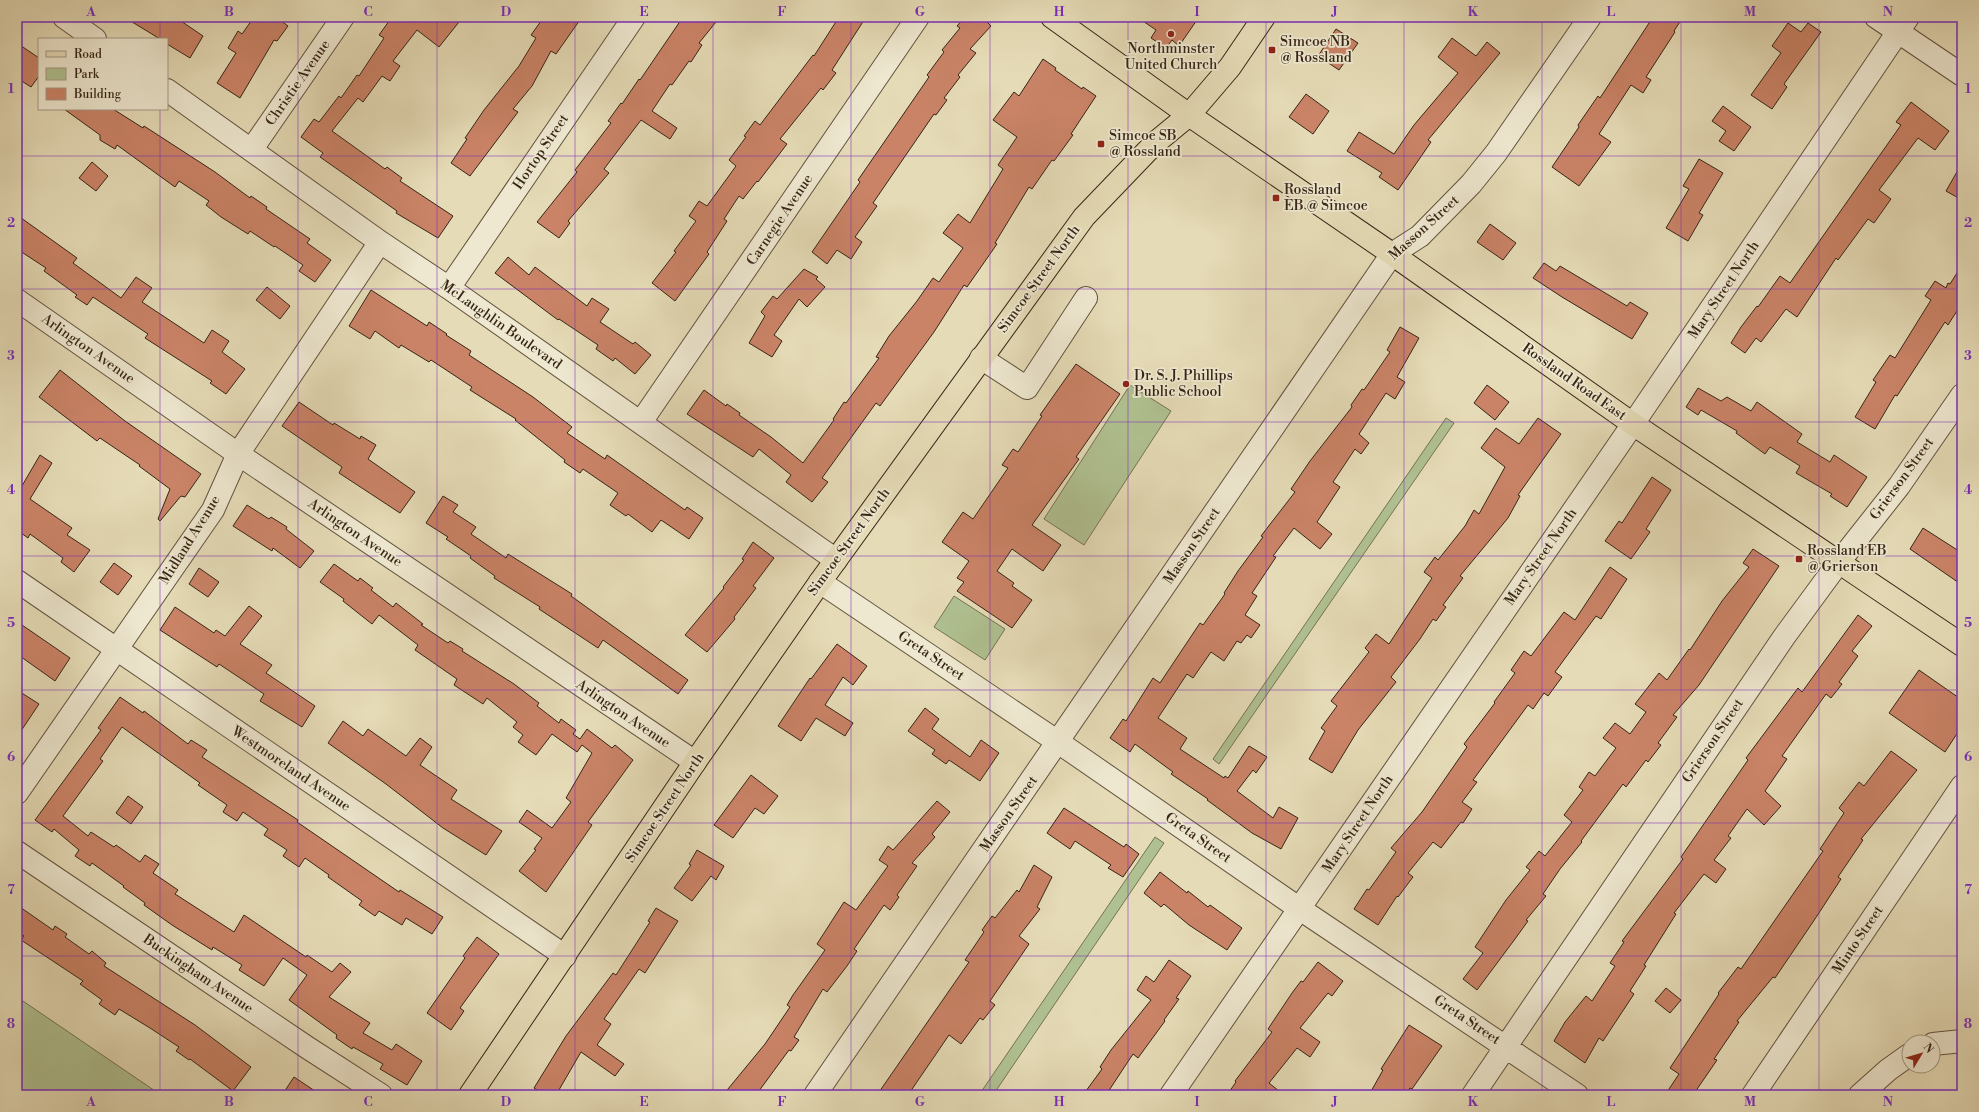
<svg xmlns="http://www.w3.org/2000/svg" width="1979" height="1112" font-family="'Libre Bodoni',serif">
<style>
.green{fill:#b0c191;stroke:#737354}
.building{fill:#ca8367;stroke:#362516}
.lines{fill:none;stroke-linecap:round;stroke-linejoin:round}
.minor-casing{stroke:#62523e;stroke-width:24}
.major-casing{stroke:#362516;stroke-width:24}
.minor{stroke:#eee8d0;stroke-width:22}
.major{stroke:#e5dbb6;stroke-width:22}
.grid{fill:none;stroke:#7b2cbf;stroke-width:1;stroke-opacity:0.55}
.poi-dot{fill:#8f2418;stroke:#eee8d0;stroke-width:1.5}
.labels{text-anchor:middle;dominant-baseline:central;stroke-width:3.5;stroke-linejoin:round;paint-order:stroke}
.poi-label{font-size:14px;fill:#362516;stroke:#eee8d0;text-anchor:start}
.street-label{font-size:14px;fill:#362516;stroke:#eee8d0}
.neatline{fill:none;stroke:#7b2cbf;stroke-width:1.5}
.grid-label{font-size:13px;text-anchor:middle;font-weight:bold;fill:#7b2cbf}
</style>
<rect width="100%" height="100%" fill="#e5dbb6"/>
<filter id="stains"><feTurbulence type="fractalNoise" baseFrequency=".005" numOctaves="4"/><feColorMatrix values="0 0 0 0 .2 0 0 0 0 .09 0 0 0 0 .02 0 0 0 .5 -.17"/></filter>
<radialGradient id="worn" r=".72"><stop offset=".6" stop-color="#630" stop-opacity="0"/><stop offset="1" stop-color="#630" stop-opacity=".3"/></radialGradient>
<path class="green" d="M1130,385L1171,411L1084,545L1044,519Z
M1446,418L1454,423L1219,764L1213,759Z
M954,596L1005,629L985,660L934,627Z
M1155,837L1164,843L993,1095H979Z
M17,997L161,1095H17Z"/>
<path class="building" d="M124,17H175L203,36L190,58L167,44V39H160Z
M254,17H276L288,26L277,41L274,40L240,98L217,83L236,53L228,48L238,31L242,34Z
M392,17H463L439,47L417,30L393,61L400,66L390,81L382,76L363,102L358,98L332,131L385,169L387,167L402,178L400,181L453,216L438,238L396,213L397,211L320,157L323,153L301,137L314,119L319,122L339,96L341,98L357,75L359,76L384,38L379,35Z
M544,17H582L556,54L551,51L532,86L513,109L518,112L470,176L451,163L467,139L465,138L484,110L519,66L536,38L531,35Z
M683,17H720L699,43L702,45L691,62L689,61L672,85L670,84L652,111L677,128L670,139L641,120L604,169L609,173L568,221L570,223L559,238L537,222L577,172L575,170L611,123L608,121L621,103L622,104L639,79L640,80Z
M839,17H866L832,70L836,73L823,90L821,88L780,139L787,144L758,182L757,181L743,199L739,196L724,219L727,221L707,252L709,254L675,301L652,283L676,252L674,251L696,221L689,216L699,201L707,206L736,166L729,160L746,137L744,136L755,121L760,125L813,55L814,56Z
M965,17H982L991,26L970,49L976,53L958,75L960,77L944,98L947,100L936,115L934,114L873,203L877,206L855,237L862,242L851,259L837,250L827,264L812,252L860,182L858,180L929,77L927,75L944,52L942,50L960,28L957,26Z
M1137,17H1199L1179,46L1172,40L1166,48L1151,38L1156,30Z
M1653,17H1683L1674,31L1675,32L1646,77L1651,80L1643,93L1631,85L1599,134L1611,142L1579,186L1552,167L1579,127L1578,125L1598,96L1600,98Z
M1788,23L1801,32L1808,23L1821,32L1784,84L1787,87L1772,109L1751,95L1781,53L1772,46Z
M1336,29L1358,43L1339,70L1318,56Z
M1452,38L1476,56L1487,42L1500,53L1428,140L1431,142L1398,190L1379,177L1382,173L1347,151L1359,132L1394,154L1414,125L1458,73L1438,57Z
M17,43L39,58V76L31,87L17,78Z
M1043,59L1056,68L1055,70L1082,89L1083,87L1096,96L1071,134L1073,135L1054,161L1052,160L1032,189L1029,187L995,243L997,244L967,287L964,285L934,332L880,406L876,403L822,478L828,482L812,502L786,482L791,475L759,449L753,457L687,414L704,390L726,406L727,404L740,413L739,415L771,437L803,463L834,420L833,419L844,402L846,403L879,358L876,357L889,336L917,301L933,278L939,282L963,248L943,233L958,214L970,223L1003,169L998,165L1017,137L993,120L1014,92L1019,96Z
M1306,94L1329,111L1313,134L1289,117Z
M1911,102L1949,131L1935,150L1918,138L1879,190L1891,199L1874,223L1868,219L1838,260L1836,258L1797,317L1786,309L1761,342L1756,338L1745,353L1731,343L1741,327L1757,306L1758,307L1780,276L1790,283L1901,125L1896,122Z
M1723,106L1751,127L1734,151L1719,141L1726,131L1712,121Z
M64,109H113L143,128L144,126L215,172L250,198L251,196L267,207L266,209L310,239L307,243L331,260L315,282L299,271L303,265L275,246L274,247L250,231L248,234L221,217L206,205L209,201L179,181L175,187L117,145L115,149L100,140V135Z
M1699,159L1723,173L1699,213L1703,215L1688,241L1666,228L1689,189L1683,186Z
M92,162L108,176L96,191L79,178Z
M1962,163V200L1946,191Z
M17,215L77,258L73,263L121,298L136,277L152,288L142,302L204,343L212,330L229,341L222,352L245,369L226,394L210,383L212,381L145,338L148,334L93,297L87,305L75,297L77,295L44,271L46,268L17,249Z
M1490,224L1516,243L1503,260L1477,242Z
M508,257L529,275L535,267L587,306L592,298L609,309L600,322L633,344L635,342L651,355L635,374L615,358L613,361L596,349L598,345L559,319L558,320L495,273Z
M1544,263L1556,271L1560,266L1627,306L1630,302L1648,313L1632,339L1562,297L1533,278Z
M1962,265V303L1948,325L1945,322L1897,396L1895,395L1875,429L1855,417L1876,382L1873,380L1890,355L1895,358L1931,300L1925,296L1935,281L1946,288L1948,283L1950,284Z
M804,269L818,277L816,279L825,287L807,307L799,299L774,335L782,341L772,357L749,343L765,316L761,312L773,296L777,299Z
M267,287L290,306L280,319L256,300Z
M371,290L427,326L429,322L447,334L446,335L471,351L469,355L533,397L572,427L567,433L605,459L607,455L685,510L687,507L703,518L689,539L661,520L652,532L628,514L626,516L610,505L618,493L583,469L580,473L564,462L565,460L515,420L516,419L470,390L472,387L431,360L429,362L401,345L399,348L375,331L370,339L349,326Z
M1400,327L1419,338L1397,377L1405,382L1395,399L1386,393L1359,434L1369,443L1361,454L1355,449L1333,482L1340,487L1317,522L1332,534L1320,549L1294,528L1273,556L1276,557L1252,593L1257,596L1245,615L1260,625L1251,638L1247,635L1241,643L1237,641L1224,661L1211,652L1193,678L1187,674L1158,718L1187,738L1180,749L1224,778L1225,776L1228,778L1249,746L1267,757L1256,773L1253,770L1237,791L1273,818L1279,807L1298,818L1281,849L1252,833L1207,800L1208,799L1171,774L1173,772L1135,744L1130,752L1110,738L1123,719L1126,721L1153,678L1160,683L1200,623L1203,625L1225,594L1224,593L1238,571L1263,537L1261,536L1295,492L1291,489L1310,461L1352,407L1351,405L1362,389L1364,390L1390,352L1387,350Z
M1076,364L1120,394L1076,457L1079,459L1032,525L1061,545L1043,571L1012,549L997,571L1014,583L1012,586L1032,600L1012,628L957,591L964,582L957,578L969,561L942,542L963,512L973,519L1008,468L1002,465L1013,449L1018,452L1042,416L1040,415Z
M60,370L125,421L201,474L185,497L181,496L160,521L158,519L170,489L139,466L140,465L100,438L97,441L39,397Z
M1487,385L1509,402L1495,420L1474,403Z
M1698,388L1721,401L1727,397L1751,411L1757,402L1802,434L1797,442L1830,462L1834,455L1867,477L1847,507L1830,496L1832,494L1796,473L1800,466L1770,447L1765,454L1736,433L1737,431L1701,410L1698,415L1686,407Z
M299,402L333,425L334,423L360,439L361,436L376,445L368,459L415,492L400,513L339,473L342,467L282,426Z
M1538,418L1561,434L1518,495L1520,496L1508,518L1460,576L1463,578L1443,605L1446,607L1436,621L1433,619L1420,639L1391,677L1396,682L1358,730L1332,773L1309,759L1325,731L1321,728L1337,706L1331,701L1369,652L1365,648L1376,634L1389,644L1432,578L1424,572L1435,557L1438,560L1465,526L1474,510L1479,514L1505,467L1481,448L1496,428L1519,444Z
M40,455L52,463L30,499L72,528L67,535L90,550L74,572L61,562L63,558L30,534L28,538L17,530V490L19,491Z
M1652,477L1671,490L1646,529L1650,532L1631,559L1605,541L1619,521L1622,523Z
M443,496L458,505L453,512L476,527L471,534L506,558L508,554L572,594L571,596L688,680L678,694L603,640L598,648L539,609L540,607L494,578L495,576L470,558L471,556L446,539L448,537L426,523Z
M247,505L269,519L271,517L287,527L286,529L314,551L300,568L273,548L272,551L233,526Z
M1923,528L1962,553V585L1910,549Z
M753,542L774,558L753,586L756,588L734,617L735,619L707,652L685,635L724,588L723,587L744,560L742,559Z
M1753,549L1779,566L1699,685L1673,715L1677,717L1658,743L1661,745L1648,762L1646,760L1626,787L1623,784L1581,841L1582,842L1560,869L1543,894L1546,896L1526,920L1528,921L1515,939L1477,990L1463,979L1483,953L1475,947L1506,900L1530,870L1526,867L1539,851L1545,856L1572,822L1564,815L1583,790L1579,787L1589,772L1595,776L1616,748L1603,738L1615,723L1630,734L1646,712L1635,704L1659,673L1667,680L1689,649L1690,650L1722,601L1749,567L1743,563Z
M114,563L132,576L118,595L100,582Z
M334,564L358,581L360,578L373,588L371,590L393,607L396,603L423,624L421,625L448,643L450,641L463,649L462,651L514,684L539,703L537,706L559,723L561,719L576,730L573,734L580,739L587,729L612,748L615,745L633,760L588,822L592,825L546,892L519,871L536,850L534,849L542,838L519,822L527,810L552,828L571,802L566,798L592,753L582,745L577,752L552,734L536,755L518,742L523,735L513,727L517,722L487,698L483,704L454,685L457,679L415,650L418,645L379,615L372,624L343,601L344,599L320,582Z
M1610,567L1627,579L1601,619L1596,616L1555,672L1562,677L1548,696L1544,693L1533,709L1528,705L1473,780L1477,782L1462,802L1472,809L1463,823L1461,822L1441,848L1433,842L1408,873L1413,877L1398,897L1397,896L1378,925L1354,909L1367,889L1369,890L1396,852L1391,848L1422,812L1467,747L1464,744L1495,703L1494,702L1515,673L1511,670L1524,651L1531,656L1564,612L1575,620Z
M199,568L219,582L208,597L189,584Z
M249,606L262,616L240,644L272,665L266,673L315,706L302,727L260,701L264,694L219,664L217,667L160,630L175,607L214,633L216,630L225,636Z
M1858,615L1872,626L1852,651L1858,656L1839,682L1842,684L1831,698L1826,694L1782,756L1787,759L1765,791L1781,806L1764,825L1747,809L1728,836L1731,838L1714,860L1726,869L1716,883L1704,874L1674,913L1676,914L1644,965L1646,966L1630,991L1634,994L1603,1041L1599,1038L1585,1063L1554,1041L1565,1022L1586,996L1592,1001L1615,966L1610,963L1624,942L1622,941L1683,859L1681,857L1748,760L1746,758L1798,688L1802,692Z
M22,625L70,658L55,681L17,654V632Z
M837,644L867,666L853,685L843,677L825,705L853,723L845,736L816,718L801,741L778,726L810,678L811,679Z
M1919,670L1962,700V726L1945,752L1889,713Z
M17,690L39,704L17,737Z
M120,697L143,713L144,711L188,744L191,740L207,750L202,757L298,820L297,822L399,892L400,890L443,917L432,934L406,918L402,925L379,911L375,916L359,905L362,901L328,877L329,875L305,858L299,867L283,856L287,850L264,835L268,829L243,812L237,821L223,812L227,805L198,785L200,783L122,727L100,759L103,761L63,816L88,836L91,832L114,847L116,845L140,862L145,855L159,864L153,873L178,890L175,894L234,932L244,915L306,957L307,955L332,972L340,963L351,972L329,997L370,1023L363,1033L392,1050L396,1044L422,1061L407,1085L380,1069L383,1064L353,1047L352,1049L336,1038L337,1035L289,1000L307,975L283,958L264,986L239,970L242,965L213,947L212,950L172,925L144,905L145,903L123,887L124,886L92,863L90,866L75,856L79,850L54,829L52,832L35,820L101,730L98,728Z
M925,708L939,719L932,729L970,757L981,740L999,753L980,781L949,760L946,764L932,754L935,750L908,731Z
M343,721L363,736L368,729L406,756L420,738L432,747L420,765L457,790L451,799L502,831L486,855L443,828L386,784L328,743Z
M1891,751L1917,770L1861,839L1863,840L1838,877L1841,879L1817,916L1775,978L1773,977L1737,1021L1739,1022L1714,1059L1717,1060L1693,1095H1665L1679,1074L1670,1068L1719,994L1718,993L1738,967L1741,969L1823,851L1820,849L1844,813L1839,808L1859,782L1864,786Z
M751,775L778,796L764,814L755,808L733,838L714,825Z
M128,796L143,807L131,824L116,813Z
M937,801L950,812L932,834L935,837L912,863L917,866L897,895L899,897L890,910L884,905L854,949L857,951L847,966L827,992L823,989L794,1037L799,1040L791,1051L789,1050L756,1095H723L765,1044L790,1007L787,1005L793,995L825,950L817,944L844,902L856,910L888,866L879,860L888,846L893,850Z
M1064,808L1124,847L1126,844L1139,854L1123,877L1108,868L1111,865L1075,841L1070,849L1047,833Z
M697,850L724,866L716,880L711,876L692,901L674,888L691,865L689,864Z
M1034,865L1052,877L1037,907L1040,909L1019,936L1029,944L990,1001L995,1005L983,1020L980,1018L961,1044L949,1035L908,1095H877L969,962L965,960L984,932L982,930L992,916L995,918L1017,890L1019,892Z
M1160,872L1187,893L1188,891L1208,907L1210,905L1242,928L1227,950L1189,925L1164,904L1161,907L1144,893Z
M17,905L53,930L55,926L67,934L65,937L89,954L92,951L106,963L104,966L195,1025L251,1067L233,1091L190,1059L189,1060L176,1051L179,1047L150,1028L119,1009L115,1015L99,1004L102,1000L80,984L83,981L21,940L24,936L17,931Z
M656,908L678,921L645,973L639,969L604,1019L611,1024L597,1045L624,1064L615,1076L581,1052L556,1095H545L534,1088L566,1036L613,973L616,975L650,922L648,921Z
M477,937L499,954L460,1008L464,1011L451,1030L427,1013L465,958L463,956Z
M1169,960L1191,976L1176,998L1179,999L1164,1020L1165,1021L1138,1058L1133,1054L1106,1095H1083L1102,1069L1100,1067L1111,1050L1151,1000L1137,990L1146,976L1154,982Z
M1318,962L1343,981L1332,996L1328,993L1300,1028L1320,1042L1310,1057L1297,1048L1269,1083L1284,1095H1227L1236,1082L1235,1081L1272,1032L1268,1029L1292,993L1301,981L1303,982Z
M1666,988L1681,1000L1670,1013L1655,1001Z
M1409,1025L1442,1046L1412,1089L1410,1088L1405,1095H1369L1383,1070L1381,1069Z
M294,1077L321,1095H282Z"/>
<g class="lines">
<g class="minor-casing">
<path id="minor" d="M64,17L95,39
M1876,17L1962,75
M167,90L380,242L449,288L836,560
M252,149L343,17
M449,288L634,17
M17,300L238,454L695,762
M981,358L1027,388L1086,298
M641,422L918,17
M17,581L565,956
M820,582L1058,742L1300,909L1577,1095
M17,793L213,510L238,454L380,242
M17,852L308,1048L381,1095
M1933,1044L1962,1041
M815,1095L1392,254L1420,236L1471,184L1496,153L1590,17
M1171,1095L1633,424L1908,17
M1473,1095L1784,637L1839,562L1899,486L1962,395
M1753,1095L1962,786
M1860,1095L1888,1070L1909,1055"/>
</g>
<g class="major-casing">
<path id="major" d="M1052,17L1189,115L1392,254L1633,424L1962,645
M470,1095L695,762L820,582L1084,217L1155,143L1189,115L1230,67L1264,17"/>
</g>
<use href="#minor" class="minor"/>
<use href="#major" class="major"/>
</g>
<path class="grid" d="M160,17V39M298,17V1095M437,17V1095M575,17V1095M713,17V1095M851,17V1095M990,17V1095M1128,17V1095M1266,17V1095M1404,17V1095M1542,17V1095M1681,17V1095M1819,17V1095M160,109V1095M17,156H1962M17,289H1962M17,422H1962M17,556H1962M17,690H1962M17,823H1962M17,956H1962"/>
<g class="poi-dot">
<circle cx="1171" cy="34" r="4"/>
<rect x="1268" y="46" width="8" height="8" rx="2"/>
<rect x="1097" y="140" width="8" height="8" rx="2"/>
<rect x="1272" y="194" width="8" height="8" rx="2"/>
<circle cx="1126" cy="384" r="4"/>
<rect x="1795" y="555" width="8" height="8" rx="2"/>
</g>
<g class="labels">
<g class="poi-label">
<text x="1280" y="42">Simcoe NB<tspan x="1280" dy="16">@ Rossland</tspan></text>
<text x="1171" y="49" text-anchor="middle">Northminster<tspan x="1171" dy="16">United Church</tspan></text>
<text x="1109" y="136">Simcoe SB<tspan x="1109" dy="16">@ Rossland</tspan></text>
<text x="1284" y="190">Rossland<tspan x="1284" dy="16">EB @ Simcoe</tspan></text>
<text x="1134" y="376">Dr. S. J. Phillips<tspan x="1134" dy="16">Public School</tspan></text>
<text x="1807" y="551">Rossland EB<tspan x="1807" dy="16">@ Grierson</tspan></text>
</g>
<g class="street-label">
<text transform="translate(298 83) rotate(-55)">Christie Avenue</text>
<text transform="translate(541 152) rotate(-56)">Hortop Street</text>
<text transform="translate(780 220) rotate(-56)">Carnegie Avenue</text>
<text transform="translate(1424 228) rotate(-42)">Masson Street</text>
<text transform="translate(1039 279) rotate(-54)">Simcoe Street North</text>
<text transform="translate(1724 290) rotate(-56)">Mary Street North</text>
<text transform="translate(501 325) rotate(35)">McLaughlin Boulevard</text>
<text transform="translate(88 349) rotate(35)">Arlington Avenue</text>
<text transform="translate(1574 382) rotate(35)">Rossland Road East</text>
<text transform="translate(1902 479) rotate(-54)">Grierson Street</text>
<text transform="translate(355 533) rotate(34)">Arlington Avenue</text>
<text transform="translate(190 540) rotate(-58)">Midland Avenue</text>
<text transform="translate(849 542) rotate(-54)">Simcoe Street North</text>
<text transform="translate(1192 546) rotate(-56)">Masson Street</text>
<text transform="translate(1541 557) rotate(-55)">Mary Street North</text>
<text transform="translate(931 656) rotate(34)">Greta Street</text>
<text transform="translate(623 714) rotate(34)">Arlington Avenue</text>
<text transform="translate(1713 741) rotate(-56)">Grierson Street</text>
<text transform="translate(291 769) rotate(34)">Westmoreland Avenue</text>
<text transform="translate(665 808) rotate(-56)">Simcoe Street North</text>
<text transform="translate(1009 814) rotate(-55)">Masson Street</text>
<text transform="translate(1358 824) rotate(-56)">Mary Street North</text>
<text transform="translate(1198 838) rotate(35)">Greta Street</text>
<text transform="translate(1858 940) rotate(-56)">Minto Street</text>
<text transform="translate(198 974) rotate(34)">Buckingham Avenue</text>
<text transform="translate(1467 1020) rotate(34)">Greta Street</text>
</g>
</g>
<rect width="1979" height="1112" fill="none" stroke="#e5dbb6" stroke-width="44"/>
<rect x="38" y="38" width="130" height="72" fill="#eee8d0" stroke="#a49a86"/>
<rect x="46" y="51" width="20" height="6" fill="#e5dbb6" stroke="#a49a86"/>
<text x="74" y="58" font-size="12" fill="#362516">Road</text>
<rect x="46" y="68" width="20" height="12" fill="#b0c191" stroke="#a49a86"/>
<text x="74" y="78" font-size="12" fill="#362516">Park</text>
<rect x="46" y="88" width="20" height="12" fill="#ca8367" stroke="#a49a86"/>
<text x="74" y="98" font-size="12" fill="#362516">Building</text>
<g transform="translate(1921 1054) rotate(52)"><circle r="19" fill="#eee8d0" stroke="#a49a86"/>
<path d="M0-3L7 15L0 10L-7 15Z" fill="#8f2418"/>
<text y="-6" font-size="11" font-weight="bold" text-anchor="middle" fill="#362516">N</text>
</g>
<rect x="22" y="22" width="1935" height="1068" class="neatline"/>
<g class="grid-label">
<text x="91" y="16">A</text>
<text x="229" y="16">B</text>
<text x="368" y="16">C</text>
<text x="506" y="16">D</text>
<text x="644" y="16">E</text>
<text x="782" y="16">F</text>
<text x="920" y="16">G</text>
<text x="1059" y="16">H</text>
<text x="1197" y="16">I</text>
<text x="1335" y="16">J</text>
<text x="1473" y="16">K</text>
<text x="1611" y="16">L</text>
<text x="1750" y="16">M</text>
<text x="1888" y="16">N</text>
<text x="11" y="93">1</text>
<text x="1968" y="93">1</text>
<text x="11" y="227">2</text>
<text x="1968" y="227">2</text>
<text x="11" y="360">3</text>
<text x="1968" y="360">3</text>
<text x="11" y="494">4</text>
<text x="1968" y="494">4</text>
<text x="11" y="627">5</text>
<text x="1968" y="627">5</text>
<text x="11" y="761">6</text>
<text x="1968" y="761">6</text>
<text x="11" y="894">7</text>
<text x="1968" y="894">7</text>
<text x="11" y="1028">8</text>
<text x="1968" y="1028">8</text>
<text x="91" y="1106">A</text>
<text x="229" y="1106">B</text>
<text x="368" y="1106">C</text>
<text x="506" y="1106">D</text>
<text x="644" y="1106">E</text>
<text x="782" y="1106">F</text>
<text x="920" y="1106">G</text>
<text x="1059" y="1106">H</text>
<text x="1197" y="1106">I</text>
<text x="1335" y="1106">J</text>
<text x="1473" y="1106">K</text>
<text x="1611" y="1106">L</text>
<text x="1750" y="1106">M</text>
<text x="1888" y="1106">N</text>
</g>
<rect width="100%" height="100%" filter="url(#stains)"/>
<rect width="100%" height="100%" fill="url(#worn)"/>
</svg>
